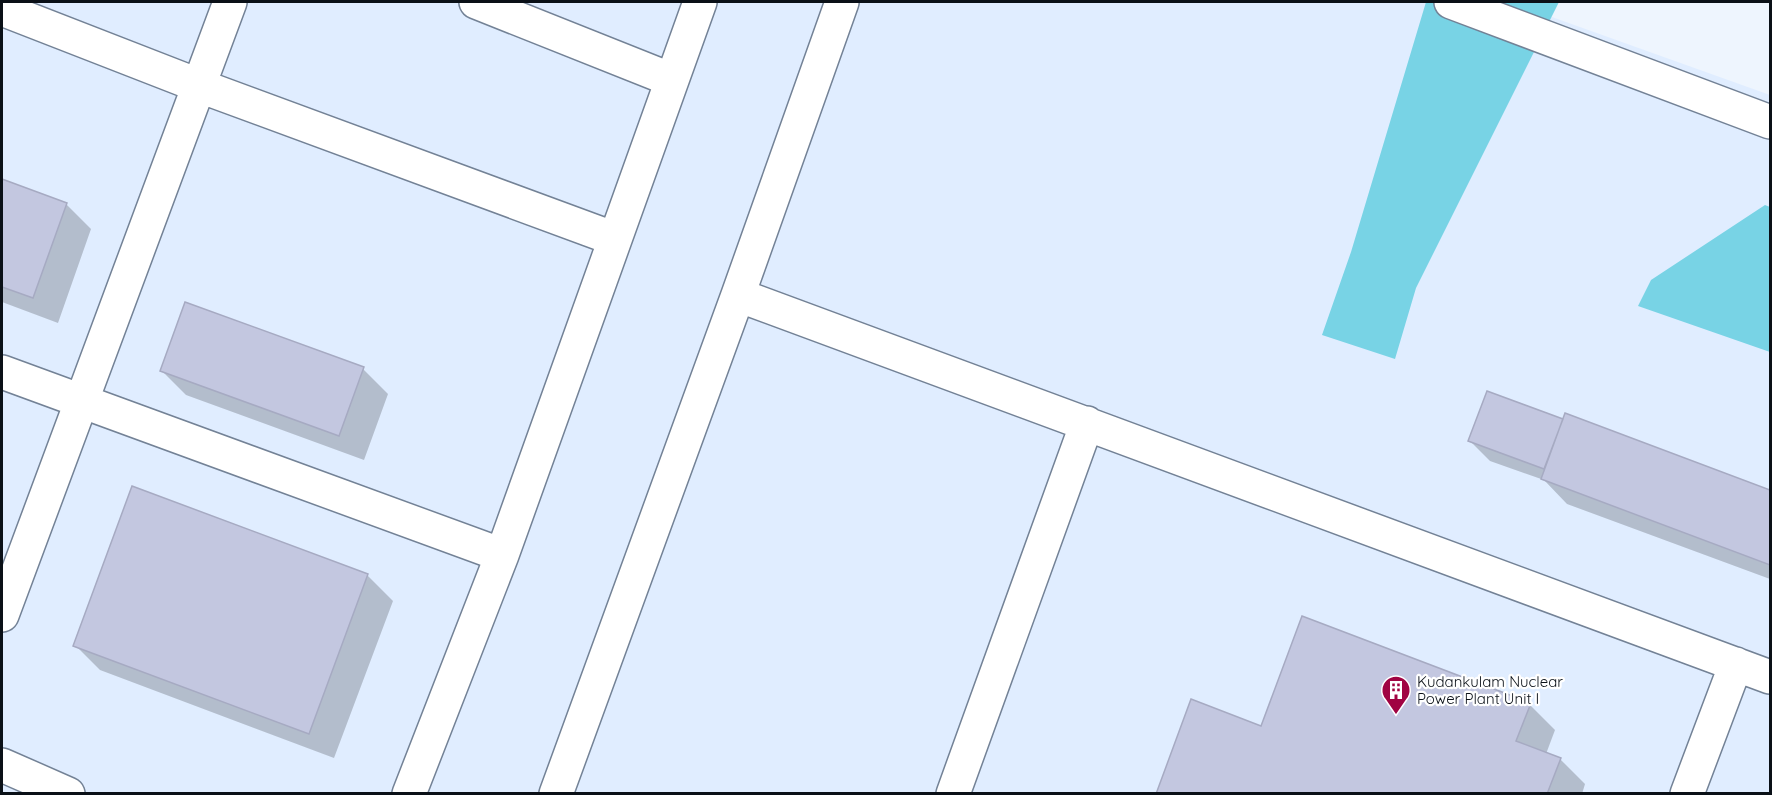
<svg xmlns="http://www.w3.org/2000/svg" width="1772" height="795" font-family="Quicksand,sans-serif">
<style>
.built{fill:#e0edff}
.water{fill:#78d3e5}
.shadow{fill:#0003}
.building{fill:#c3c7e0;stroke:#a6aac2;stroke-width:1.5}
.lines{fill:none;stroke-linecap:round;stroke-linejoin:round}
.minor-casing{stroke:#738296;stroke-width:36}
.minor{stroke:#fff;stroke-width:33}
.labels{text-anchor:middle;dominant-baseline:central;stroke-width:4.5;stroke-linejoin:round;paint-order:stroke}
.poi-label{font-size:15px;fill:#0a1017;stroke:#fff;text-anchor:start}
</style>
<rect width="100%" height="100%" fill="#eef5fe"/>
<path class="built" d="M2,2H1510L1770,95V793L2,794Z"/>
<path class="water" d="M1426,2H1559L1416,288L1395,359L1322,335L1351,252Z
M1765,205L1770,207V352L1638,306L1651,280Z"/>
<path class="shadow" d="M2,181L66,204L91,229L58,323L2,302Z
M363,369L388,394L364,460L186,395L161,370Z
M1565,415L1770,491V579L1567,504L1544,480L1490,461L1470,441L1563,421Z
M133,488L368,576L393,601L334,758L100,670L75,645Z
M1530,705L1555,730L1546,754L1560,759L1585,784L1582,794H1157L1262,728Z"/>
<path class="building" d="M2,179L67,203L33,298L2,287Z
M185,302L364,367L339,436L160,371Z
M1487,391L1563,419L1544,469L1468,441Z
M1565,413L1770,490V565L1541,479Z
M132,486L368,574L309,734L73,646Z
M1302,616L1531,703L1516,741L1561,758L1547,794H1156L1191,699L1261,726Z"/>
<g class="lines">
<g class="minor-casing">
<path id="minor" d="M476,2L672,80
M1451,2L1770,122
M2,9L200,86L615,239
M738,295L1770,677
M2,372L502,555
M2,615L230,2
M2,765L68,794
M409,794L502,555L700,2
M556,794L738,295L842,2
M953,794L1087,423
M1687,794L1736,664"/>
</g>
<use href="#minor" class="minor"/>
</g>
<defs>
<g id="building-pin" transform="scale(1.5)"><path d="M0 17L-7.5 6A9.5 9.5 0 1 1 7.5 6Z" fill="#a00342" stroke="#fff"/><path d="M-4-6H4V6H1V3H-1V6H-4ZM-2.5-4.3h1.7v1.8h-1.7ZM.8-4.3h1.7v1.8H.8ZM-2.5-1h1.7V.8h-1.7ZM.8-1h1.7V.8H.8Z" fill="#fff"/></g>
</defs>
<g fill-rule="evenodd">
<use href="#building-pin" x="1396" y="690"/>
</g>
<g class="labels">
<g class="poi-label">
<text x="1417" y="681">Kudankulam Nuclear<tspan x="1417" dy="17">Power Plant Unit I</tspan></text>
</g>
</g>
<rect width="1772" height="795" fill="none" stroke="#0a1017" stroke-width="6"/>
</svg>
